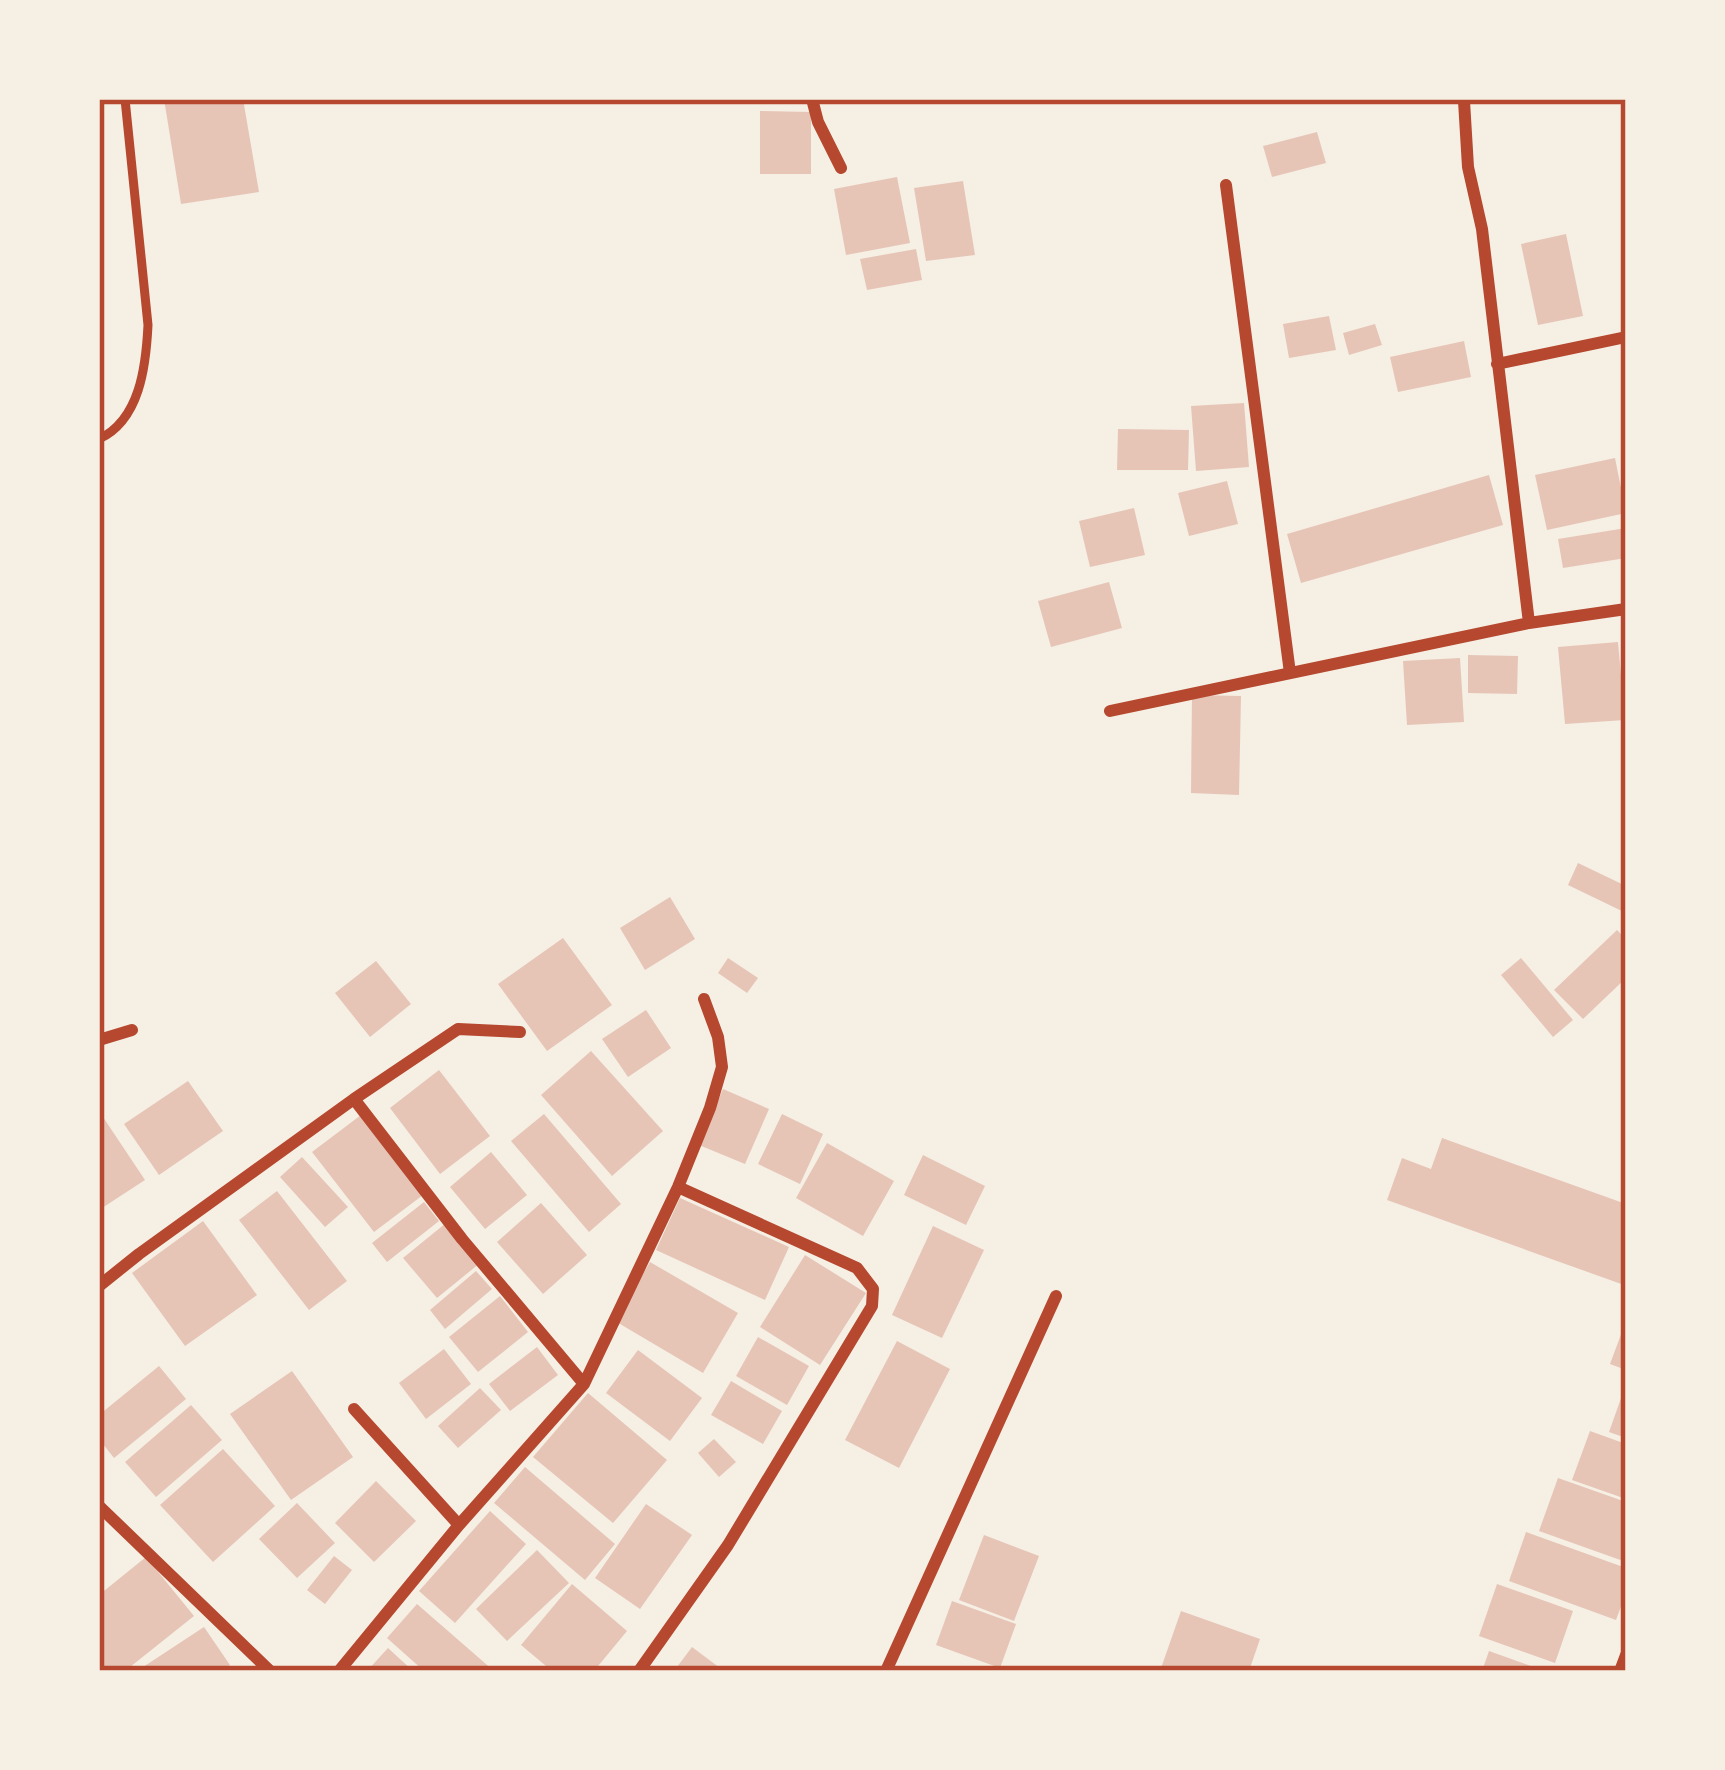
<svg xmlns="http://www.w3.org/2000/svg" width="1725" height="1770" font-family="Raleway,sans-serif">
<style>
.building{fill:#e6c5b7}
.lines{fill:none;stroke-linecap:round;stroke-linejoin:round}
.service{stroke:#b5482f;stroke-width:9}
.minor{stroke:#b5482f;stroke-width:12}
.neatline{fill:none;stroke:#b5482f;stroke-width:4.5}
</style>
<rect width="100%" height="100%" fill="#f6efe4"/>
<path class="building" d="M164,99H243L259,192L181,204Z
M760,111L811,112V174H760Z
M1317,132L1326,163L1272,177L1263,146Z
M897,177L910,243L846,255L834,189Z
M963,181L975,255L926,261L914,188Z
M1566,234L1583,316L1538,325L1521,244Z
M916,249L922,280L867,290L860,259Z
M1329,316L1336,350L1289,358L1283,324Z
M1375,324L1382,345L1349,355L1343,333Z
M1464,341L1471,377L1398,392L1390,357Z
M1244,403L1249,467L1196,471L1191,406Z
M1118,429L1189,430L1188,470H1117Z
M1615,458L1626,513L1547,530L1535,475Z
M1489,475L1503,525L1301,583L1287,534Z
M1227,481L1238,524L1189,536L1178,493Z
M1134,508L1145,555L1090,567L1079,521Z
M1626,528V558L1563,568L1558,539Z
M1109,582L1122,628L1051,647L1038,601Z
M1618,642L1625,720L1565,724L1558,647Z
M1468,655L1518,656L1517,694L1468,693Z
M1460,658L1464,722L1407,725L1403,661Z
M1192,695L1241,696L1239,795L1191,793Z
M1578,863L1626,886V913L1568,885Z
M670,897L695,939L645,970L620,928Z
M1617,930L1626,939V978L1583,1019L1554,990Z
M563,938L612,1005L547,1051L498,984Z
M728,958L758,978L747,993L718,973Z
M1521,958L1573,1020L1553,1037L1501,975Z
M376,961L411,1004L370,1037L335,993Z
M646,1010L671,1048L628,1077L602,1039Z
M591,1051L663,1131L612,1176L541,1095Z
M439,1070L490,1136L440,1174L390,1108Z
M188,1081L223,1131L159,1175L124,1124Z
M723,1089L769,1109L745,1164L699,1145Z
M99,1111L145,1180L99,1210Z
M544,1114L621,1204L589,1232L511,1141Z
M782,1114L823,1134L800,1184L758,1164Z
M361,1115L423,1195L374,1232L312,1152Z
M1442,1138L1626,1204L1624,1285L1387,1200L1402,1158L1431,1169Z
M827,1143L894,1181L863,1236L796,1198Z
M491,1152L527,1195L485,1229L450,1187Z
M923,1155L985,1186L966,1225L904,1195Z
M302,1157L348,1207L325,1227L280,1177Z
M277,1191L347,1281L309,1310L239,1220Z
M680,1198L789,1247L765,1300L656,1250Z
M424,1202L439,1221L387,1262L372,1243Z
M541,1203L587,1255L543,1294L497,1242Z
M203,1221L257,1295L185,1346L132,1273Z
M446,1223L480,1263L437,1298L403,1258Z
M933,1226L984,1250L942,1338L892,1315Z
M805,1255L866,1293L820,1365L760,1327Z
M650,1262L738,1313L703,1373L615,1321Z
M476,1271L492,1289L445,1329L430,1310Z
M500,1296L528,1332L478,1372L449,1337Z
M1626,1321V1370L1610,1364Z
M758,1337L809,1366L787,1405L736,1376Z
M897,1341L950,1369L899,1468L845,1440Z
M537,1347L558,1375L510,1411L489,1384Z
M444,1349L471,1384L426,1419L399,1383Z
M638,1350L702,1398L670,1441L606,1393Z
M159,1366L186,1399L114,1458L99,1439V1415Z
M292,1371L353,1457L291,1500L230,1414Z
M731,1381L782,1411L763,1444L711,1415Z
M1625,1387H1626V1438L1609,1432Z
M480,1388L501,1410L458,1448L438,1426Z
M588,1393L667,1460L613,1523L533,1457Z
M191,1405L222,1440L156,1497L125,1462Z
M1590,1431L1626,1444V1499L1572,1480Z
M714,1439L736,1462L719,1477L698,1453Z
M223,1449L275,1506L213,1562L160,1505Z
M525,1467L615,1544L585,1580L494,1503Z
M1558,1478L1626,1502V1562L1539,1531Z
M376,1481L416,1521L374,1562L335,1523Z
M297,1503L335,1543L297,1578L259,1539Z
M646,1504L692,1535L640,1609L595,1578Z
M490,1511L526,1544L455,1623L419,1591Z
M1526,1532L1626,1568V1593L1616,1620L1509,1581Z
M984,1535L1039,1556L1014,1621L959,1600Z
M537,1550L569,1583L507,1641L476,1609Z
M334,1556L352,1570L325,1604L307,1590Z
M146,1557L194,1616L125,1671H99V1595Z
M572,1584L627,1631L594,1671H552L521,1645Z
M1497,1584L1573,1611L1555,1663L1479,1636Z
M952,1601L1016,1624L1000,1668L936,1645Z
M417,1604L494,1671H424L387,1638Z
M1181,1611L1260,1639L1249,1671H1160Z
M204,1627L230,1665L220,1671H137Z
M692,1647L724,1671H674Z
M388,1648L413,1671H367Z
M1489,1651L1542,1670V1671H1482Z"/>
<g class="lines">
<path class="service" d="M99,439C140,420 146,366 148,325L125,99"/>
<path class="minor" d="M812,99L818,122L841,168
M1464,101L1468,167L1482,229L1529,623
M1226,185L1290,673
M1497,364L1626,337
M1110,711L1529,623L1626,609
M99,1040L132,1030
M354,1099L462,1239L584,1384
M99,1286L139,1254L354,1099L458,1029L520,1032
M354,1409L459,1525
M99,1506L270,1671
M339,1671L459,1525L584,1384L678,1187L710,1108L722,1067L718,1037L704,999
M639,1671L728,1545L872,1306L873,1289L857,1268L678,1187
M886,1671L1056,1296
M1620,1671L1626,1655"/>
</g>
<rect width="1725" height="1770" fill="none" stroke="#f6efe4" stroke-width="204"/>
<rect x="102" y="102" width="1521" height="1566" class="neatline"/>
</svg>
